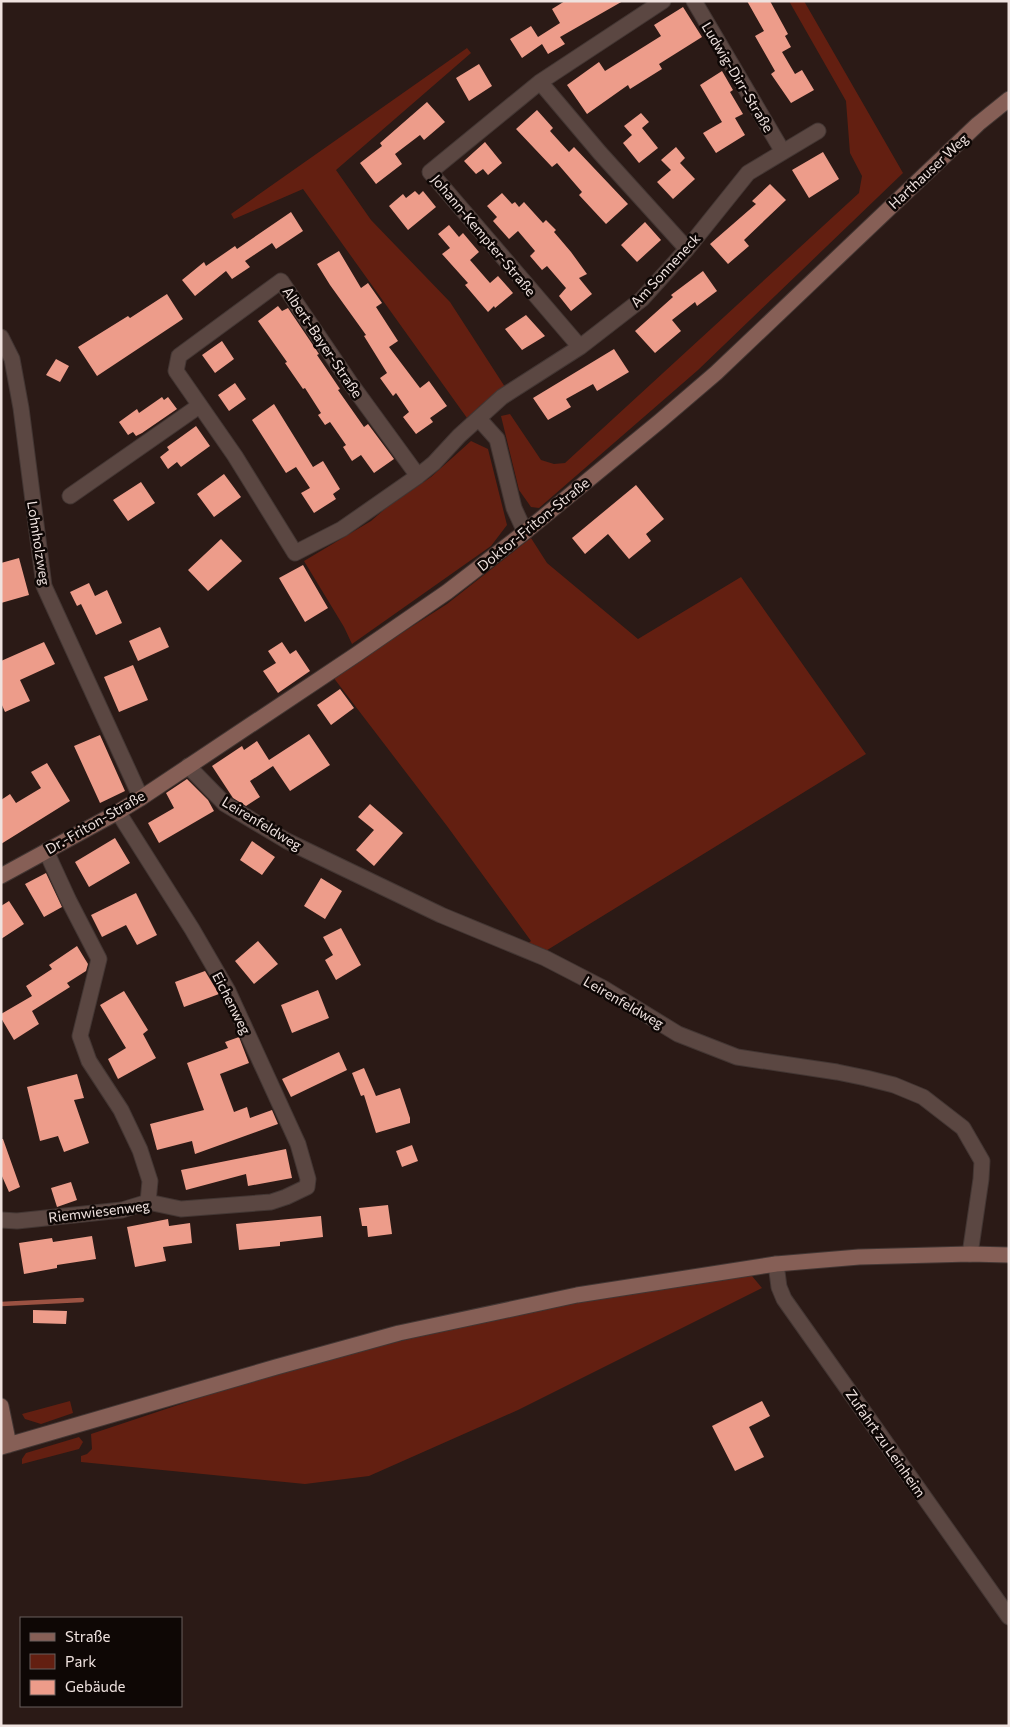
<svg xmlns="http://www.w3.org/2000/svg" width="1010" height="1727" font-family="Commissioner,sans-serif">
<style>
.green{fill:#631f11}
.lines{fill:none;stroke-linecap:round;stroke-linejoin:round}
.stream{stroke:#9b5242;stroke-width:4.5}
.building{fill:#ed9c8a}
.street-casing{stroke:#433633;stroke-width:17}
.secondary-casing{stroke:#433633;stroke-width:17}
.street{stroke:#5b4742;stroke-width:15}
.secondary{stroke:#865f56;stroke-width:15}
.labels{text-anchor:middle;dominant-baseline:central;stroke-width:5;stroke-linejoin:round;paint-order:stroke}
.street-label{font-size:14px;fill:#efe2df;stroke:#0e0705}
</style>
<rect width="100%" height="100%" fill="#2b1a16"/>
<path class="green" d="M789,1H804L903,173L698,370L539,508L531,507L519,490L501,416L510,414L541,460L554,464L565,463L859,193L862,176L850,153L846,101Z
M467,48L471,53L336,170L371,220L450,302L505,387L482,404L467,418L303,189L234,219L231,214Z
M471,441L488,449L507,525L491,546L352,644L344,627L304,561L371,521L386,508L431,477Z
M531,538L547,563L638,639L741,577L866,754L544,952L526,945L531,941L447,826L333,677L447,604Z
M741,1274L752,1276L762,1288L518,1410L369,1476L305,1484L81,1462V1456L87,1454L92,1449L91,1434L220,1391L339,1357L463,1325L569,1303Z
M70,1401L73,1413L41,1424L25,1419L22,1414Z
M79,1437L83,1442L79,1449L22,1464V1459L26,1453Z"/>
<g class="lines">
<path class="stream" d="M1,1304L82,1300"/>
</g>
<path class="building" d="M565,1H623L560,37L565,44L548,54L542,44L522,58L510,39L531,26L538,37L560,23L552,9Z
M747,1H770L788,34L785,36L791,47L782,52L795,74L802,70L814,90L791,103L771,74L775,71L755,36L764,31Z
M683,7L702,37L659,64L662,69L630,89L628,85L587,114L567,85L599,62L605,71L661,36L654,25Z
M479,64L492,86L469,101L456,78Z
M722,71L733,90L730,92L743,114L735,118L745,135L716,153L703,133L722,122L700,85Z
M427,102L445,122L424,140L420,135L395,154L402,164L376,184L360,163L382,146L380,143Z
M537,110L553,128L550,131L569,152L574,147L628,204L606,224L579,195L582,192L557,163L552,167L516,129Z
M641,113L649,122L642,128L658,148L639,163L623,143L632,135L624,126Z
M485,142L502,163L488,175L483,169L476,174L464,161Z
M676,147L685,158L680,163L695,179L673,199L657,182L671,170L661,160Z
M823,152L839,179L809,198L792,170Z
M770,184L786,200L744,240L749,246L728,264L710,244L756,204L752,201Z
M415,191L419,195L423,191L436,207L408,230L389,206L403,194L406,198Z
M502,193L512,204L515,202L519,207L524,202L543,223L546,220L556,230L554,232L571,252L587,274L579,278L592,294L571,311L559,296L566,288L547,266L542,270L530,256L535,251L518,231L509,239L493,221L497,217L487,206Z
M291,212L303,231L276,249L272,243L245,261L250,267L232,279L226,271L195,296L182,280L204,262L206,266L235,246L237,249Z
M645,222L661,240L637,262L621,245Z
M449,225L459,237L463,233L479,252L470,260L490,283L498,276L513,293L495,308L494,306L488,312L465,285L468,283L442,254L450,248L438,234Z
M339,251L361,288L368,283L382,303L376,307L398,341L389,347L420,388L429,381L447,406L430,418L433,422L416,434L403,417L409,412L396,393L393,396L380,378L387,373L364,336L366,335L330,285L317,264Z
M703,271L717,291L697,306L695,302L672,320L681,331L655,353L635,331L673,297L671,295Z
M167,294L183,319L97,376L78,347L128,316L130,318Z
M278,306L282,311L288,308L319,354L317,355L340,389L338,390L364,427L368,424L394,459L374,473L361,455L352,461L343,447L346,445L330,422L325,425L318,415L321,413L305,388L303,389L285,363L287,362L258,321Z
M526,315L545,336L522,350L505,329Z
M222,341L234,359L215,373L202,355Z
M614,349L629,372L597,391L593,384L566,399L571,407L548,420L533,398Z
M56,359L69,366L60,382L46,375Z
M235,383L246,399L229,411L218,395Z
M162,397L164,400L168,397L177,409L142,433L136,436L133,432L128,435L119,422L137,409L139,413Z
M274,404L313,467L323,461L340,489L333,494L336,499L314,513L301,493L310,488L296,467L286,473L252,420Z
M196,426L210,446L181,467L177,462L168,469L160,457L169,450L167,447Z
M224,474L241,497L214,517L197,494Z
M141,482L155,503L128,521L113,500Z
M636,485L664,519L646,534L651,541L629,559L608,534L585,554L572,538Z
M221,539L242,561L208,591L188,570Z
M19,558L29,595L1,603V563Z
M303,565L328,608L305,622L279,578Z
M89,583L95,596L107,590L122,623L96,635L81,604L77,606L70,592Z
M160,627L169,647L138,661L129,641Z
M44,642L55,664L20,680L30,701L5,712L1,703V661Z
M282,642L290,654L296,650L310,671L278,693L263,671L276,663L268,651Z
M133,665L148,700L119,712L104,677Z
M340,689L354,708L331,725L317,705Z
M309,734L330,765L290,791L273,766L250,781L260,797L246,806L233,798L212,766L242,746L244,750L257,741L269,760Z
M100,735L125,791L100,803L74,746Z
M47,763L70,801L1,844V800L10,794L16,803L41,788L31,772Z
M187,779L208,800L214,811L159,843L148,823L174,808L166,793Z
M370,804L403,833L374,866L356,850L374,830L358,817Z
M115,838L130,863L89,887L75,862Z
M252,841L275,857L262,875L240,860Z
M46,873L62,907L44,917L25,884Z
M321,878L342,891L325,919L304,906Z
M136,893L157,935L137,945L126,925L102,937L91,915Z
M9,901L24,924L1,939V906Z
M341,928L361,965L336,980L325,960L333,955L323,937Z
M258,941L278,964L254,984L235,961Z
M77,946L88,964L86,971L67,983L70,987L32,1011L39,1024L14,1040L1,1018V1014L32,996L26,986L52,969L49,965Z
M205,971L219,994L184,1007L175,982Z
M318,990L329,1018L292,1033L281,1005Z
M124,991L148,1030L143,1034L156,1058L118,1079L108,1059L126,1048L100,1005Z
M239,1037L249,1063L220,1074L234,1112L247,1107L250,1118L272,1110L278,1124L195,1154L192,1141L157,1150L150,1124L204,1110L187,1063L228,1048L225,1042Z
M339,1052L347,1070L291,1097L282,1079Z
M364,1068L376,1096L400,1088L410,1118V1123L376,1133L364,1095L361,1096L352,1073Z
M77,1074L84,1098L74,1100L89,1143L64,1152L58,1136L40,1141L27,1087Z
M1,1139H3L20,1187L9,1192L1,1174Z
M412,1145L418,1161L402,1167L396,1151Z
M286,1149L292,1178L248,1186L246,1174L186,1190L181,1170Z
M71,1182L77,1200L57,1207L51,1188Z
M388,1205L392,1234L368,1237L367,1226H362L359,1208Z
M321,1216L323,1237L280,1242V1246L239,1250L236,1224Z
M168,1219L169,1226L190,1223L192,1243L163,1247L166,1261L135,1267L127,1227Z
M92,1236L96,1259L57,1265V1268L24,1274L19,1243L52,1238L53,1242Z
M33,1310L67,1311L66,1324L33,1323Z
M762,1401L770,1416L749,1427L764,1457L735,1471L712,1426Z"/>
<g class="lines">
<g class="street-casing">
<path id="street" d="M694,1L783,152
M540,82L600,153L687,249
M1,337L12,359L21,408L44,586L141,798
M580,347L430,172L540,82L663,1
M479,419L497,439L514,508L525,532
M418,476L351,384L281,281L179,356L176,371L235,456L295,553L342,529L418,476L434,463L459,436L502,397L580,347L642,299L687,249L748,173L818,131
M70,496L199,406
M188,766L225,804L287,841L441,915L545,958L603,988L678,1034L737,1057L837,1072L866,1078L894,1085L923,1097L963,1128L982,1161L981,1179L970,1254
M46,851L69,901L99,959L80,1036L89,1061L121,1110L140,1150L150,1181L148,1202
M1,1220L17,1221L122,1210L148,1202L181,1209L271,1202L286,1197L307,1187L308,1179L298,1144L228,991L192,929L118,812
M776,1264L779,1287L784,1299L1009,1617"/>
</g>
<g class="secondary-casing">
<path id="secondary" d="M1,876L118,812L141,798L357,654L447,592L525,532L660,421L716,373L978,124L1009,99
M1,1406L9,1445
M1,1447L276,1367L399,1333L577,1295L776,1264L859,1257L970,1254L1009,1255"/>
</g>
<use href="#street" class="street"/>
<use href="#secondary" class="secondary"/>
</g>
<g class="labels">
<g class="street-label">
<text transform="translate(738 77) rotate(59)">Ludwig-Dirr-Straße</text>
<text transform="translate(928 171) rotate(-43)">Harthauser Weg</text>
<text transform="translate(484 235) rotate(50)">Johann-Kempter-Straße</text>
<text transform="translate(665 270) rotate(-47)">Am Sonneneck</text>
<text transform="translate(323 342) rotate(56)">Albert-Bayer-Straße</text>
<text transform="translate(533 524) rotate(-39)">Doktor-Friton-Straße</text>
<text transform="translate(39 543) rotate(81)">Lohnholzweg</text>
<text transform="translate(95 822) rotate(-30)">Dr.-Friton-Straße</text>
<text transform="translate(262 823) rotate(31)">Leirenfeldweg</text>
<text transform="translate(624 1002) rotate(30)">Leirenfeldweg</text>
<text transform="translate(232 1003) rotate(63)">Eichenweg</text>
<text transform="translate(99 1211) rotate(-7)">Riemwiesenweg</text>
<text transform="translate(886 1443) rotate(55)">Zufahrt zu Leinheim</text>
</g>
</g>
<rect width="1010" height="1727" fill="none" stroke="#efe2df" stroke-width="5"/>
<rect x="20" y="1617" width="162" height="90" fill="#0e0705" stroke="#685f5c"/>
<rect x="30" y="1633" width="25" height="8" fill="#865f56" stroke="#685f5c"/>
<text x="65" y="1642" font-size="15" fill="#efe2df">Straße</text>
<rect x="30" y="1654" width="25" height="15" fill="#631f11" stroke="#685f5c"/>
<text x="65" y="1667" font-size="15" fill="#efe2df">Park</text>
<rect x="30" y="1680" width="25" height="15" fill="#ed9c8a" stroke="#685f5c"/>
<text x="65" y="1692" font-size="15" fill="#efe2df">Gebäude</text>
</svg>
